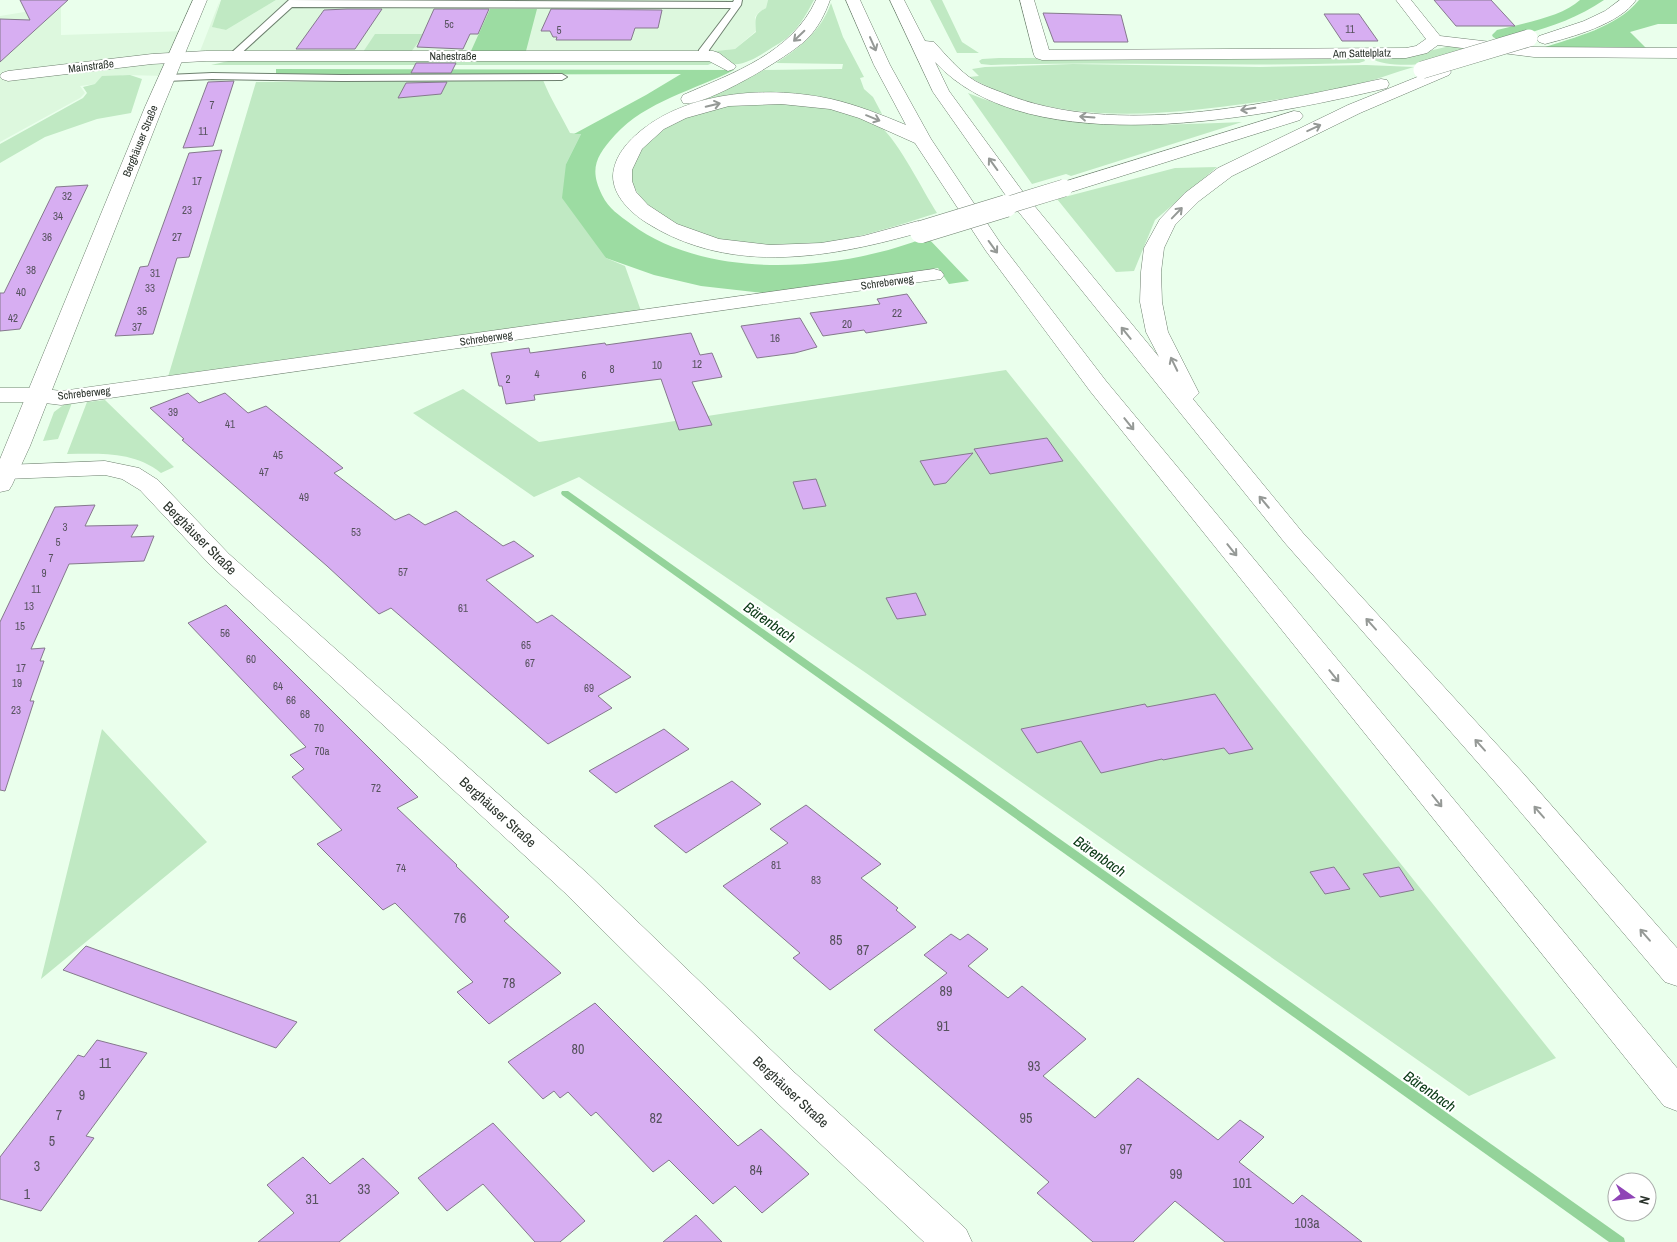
<svg xmlns="http://www.w3.org/2000/svg" width="1677" height="1242" font-family="'Archivo Narrow',sans-serif">
<style>
.built{fill:#ddf8de}
.green{fill:#c0e9c3}
.forest{fill:#9cdca2}
.lines{fill:none;stroke-linecap:round;stroke-linejoin:round}
.stream{fill:#94d39a;fill-rule:evenodd}
.building{fill:#d7aef2;stroke:#85798d}
.service-casing{stroke:#6e806f;stroke-width:2}
.minor-casing{stroke:#6e806f;stroke-width:1}
.tertiary-casing{stroke:#6e806f;stroke-width:1}
.motorway-casing{stroke:#6e806f;stroke-width:1}
.service{fill:#fff;fill-rule:evenodd}
.minor{fill:#fff;fill-rule:evenodd}
.tertiary{fill:#fff;fill-rule:evenodd}
.motorway{fill:#fff;fill-rule:evenodd}
.motorway-bridge-far1-casing{stroke:#6e806f;stroke-width:18;stroke-linecap:butt}
.motorway-bridge-casing{stroke:#6e806f;stroke-width:23;stroke-linecap:butt}
.motorway-bridge-far1{stroke:#fff;stroke-width:17}
.motorway-bridge{stroke:#fff;stroke-width:22}
.oneway{stroke:#959996}
.labels{text-anchor:middle;dominant-baseline:central;stroke-width:4;stroke-linejoin:round;paint-order:stroke}
.number-label{font-size:11px;fill:#56525e}
.far-street-label{font-size:11px;fill:#2b332c;stroke:#fff}
.street-label{font-size:14px;fill:#2b332c;stroke:#fff}
.near-number-label{font-size:14px;fill:#56525e}
.water-label{font-size:15px;font-style:italic;fill:#063611;stroke:#fff}
</style>
<rect width="100%" height="100%" fill="#eaffec"/>
<path class="built" d="M220,0L213,27L226,30L276,0H768L766,8L759,12L755,17L756,31L735,49L716,51L720,58L197,59Z
M61,6V35L187,31L168,76L123,75L96,84L80,86L85,93L80,98L0,142V16Z"/>
<path class="green" d="M221,0H276L226,30L212,27Z
M768,0H814C807,13 800,26 789,36C784,41 776,45 770,49C753,60 729,76 716,51L735,49L756,32C755,19 754,14 766,8Z
M930,0H942L962,42L979,53H957Z
M831,3L843,37L864,77L860,78L864,89L873,97L882,114L837,101L711,99L689,105L764,70L842,69L843,64L776,63C801,47 821,31 831,3Z
M375,34H442L438,41H419L411,52H363Z
M1450,46L1479,47C1462,52 1444,59 1426,63C1415,66 1379,66 1372,58L1416,54Z
M1363,57L1365,61L1359,63C1236,67 1113,61 991,65L981,64L979,61L982,59L999,58Z
M237,59H713L716,61L708,65H211Z
M1073,64L1260,67L1366,65L1414,67C1396,72 1378,79 1360,84C1325,94 1287,98 1251,103C1156,116 1056,126 969,77L979,76L972,69L985,67Z
M130,75L142,79L131,113L97,119L45,137L0,163V144L83,98L87,93L83,87L95,84L102,76Z
M543,80C551,100 561,115 570,133L581,134L566,164L606,258L625,266L641,311L168,377L256,82Z
M968,93C1061,131 1144,126 1242,122L1071,176L1066,174L1032,184Z
M772,102C802,105 856,107 880,126C899,142 923,191 937,213C865,236 807,255 730,242C700,238 624,208 632,168C632,164 636,159 638,155C641,150 643,141 646,138C650,134 658,131 663,128C698,107 732,105 772,102Z
M1217,167L1155,220L1134,271L1116,272L1057,199L1175,168Z
M1006,370L1556,1058L1469,1096L866,673L579,477L534,497L413,413L463,389L539,442Z
M105,400L174,467L161,473C133,451 101,454 67,454L87,402Z
M66,403H72L58,439L43,441L54,412Z
M102,729L207,842L41,979Z"/>
<path class="forest" d="M1580,0H1604C1572,22 1537,31 1500,41L1493,37L1492,35L1497,30C1520,24 1562,17 1580,0Z
M1639,0H1677V24H1658L1630,32L1648,50L1542,48C1575,37 1616,28 1639,0Z
M490,9H537L526,51H471Z
M276,69L734,70C695,90 646,101 615,135C596,156 589,169 602,195C609,209 619,215 631,224C709,282 842,271 927,237L969,281L949,284L938,268L763,293L701,286L654,275L606,258L562,198L566,164L581,134H574L646,95L681,74L276,75Z"/>
<g class="lines">
<path class="stream" d="M562,491H568L1624,1238L1625,1242H1609L562,495L561,493Z"/>
</g>
<path class="building" d="M20,0H68L0,62V19L30,20Z
M1434,0H1491L1515,26H1456Z
M347,9H382L355,49H296L324,10Z
M434,9H489L478,34H470L463,49L417,47Z
M551,9L662,10L658,28H635L631,40H556L557,37H553L550,31H541Z
M1043,13L1121,15L1128,42H1054Z
M1324,14H1359L1378,41H1342Z
M416,63H456L451,73H411Z
M234,81L213,146L183,148L208,82Z
M447,82L441,94L398,98L406,83Z
M222,150L189,257L177,258L153,334L115,336L140,267L148,266L189,153Z
M88,185L20,329L0,331V293H4L56,187Z
M907,294L927,323L866,333L864,330L823,336L810,313L880,304L877,299Z
M800,318L817,347L795,353L757,358L741,326Z
M691,333L700,355L712,353L722,377L692,382L712,425L679,430L661,379L534,395L535,400L506,404L502,386H499L491,353L529,348L530,353L605,343L606,345Z
M188,393L199,403L225,393L248,413L266,406L343,468L334,473L395,520L409,514L425,525L456,511L503,546L514,541L534,556L486,580L537,623L552,615L631,677L598,696L612,708L548,744L391,608L379,614L327,566L182,440L184,439L150,408Z
M1047,438L1063,461L990,474L974,449Z
M973,453L946,483L934,485L920,461Z
M816,479L826,506L803,509L793,482Z
M95,505L85,526L138,525L131,537L154,536L144,561L69,564L31,649L45,648L40,661H44L30,701H34L5,791L0,790V622L55,507Z
M916,593L926,615L897,619L886,598Z
M226,605L418,797L397,808L457,865L456,866L509,917L504,921L561,973L489,1024L457,992L473,982L395,903L383,910L317,844L342,830L292,777L304,769L290,755L306,747L188,623Z
M1215,694L1253,749L1229,754L1224,748L1163,760L1162,759L1101,773L1081,741L1037,753L1021,729L1145,704L1147,707Z
M664,729L689,749L616,793L589,771Z
M732,781L761,804L686,853L654,826Z
M806,805L881,864L861,878L898,908L896,910L916,927L830,990L793,958L800,953L723,886L788,843L770,829Z
M1334,867L1350,889L1325,894L1310,872Z
M1399,867L1414,890L1380,897L1363,874Z
M951,934L960,940L968,934L988,949L968,966L1008,998L1022,986L1086,1039L1043,1076L1095,1118L1138,1078L1218,1140L1240,1120L1264,1137L1239,1162L1293,1204L1302,1195L1362,1242H1225L1175,1201L1133,1242H1093L1037,1193L1049,1182L874,1030L947,973L924,955Z
M86,946L297,1022L276,1048L63,970Z
M595,1003L738,1146L761,1129L809,1174L762,1213L735,1186L713,1204L669,1160L653,1172L596,1112L591,1116L568,1092L560,1098L554,1091L543,1099L508,1062Z
M97,1040L147,1053L86,1136L94,1138L41,1211L0,1199V1157L78,1055L84,1057Z
M493,1123L585,1221L560,1242H535L483,1184L447,1211L418,1178Z
M303,1157L330,1184L363,1158L399,1193L339,1242H258L294,1213L267,1185Z
M696,1215L722,1242H663Z"/>
<g class="lines">
<g class="service-casing">
<path id="service" d="M289,0L733,2L734,0H742L741,5L709,50L708,56L703,59L698,56L699,50L731,8L292,7L236,58H230V54Z
M212,73L342,75L562,74L567,77L562,80L342,81L212,79L167,81L162,78L167,75Z"/>
</g>
<g class="minor-casing">
<path id="minor" d="M1020,0H1034L1049,50L1406,48L1416,46L1426,39L1396,0H1411L1440,36L1534,47L1677,48V58L1534,57L1438,45L1427,53L1406,58L1042,60L1036,58L1034,55Z
M206,51H713L719,53L736,66L734,69L728,71L709,61H206L152,64L8,81L2,79L0,76L2,73L8,71L152,54Z
M934,269L941,271L944,275L941,279L61,405L37,402H0V388H37L61,391Z
M105,461L139,468L158,480L229,554L588,874L795,1073L966,1229L972,1242H924L769,1095L564,892L211,566L140,490L122,479L105,475L6,479L0,478V466L6,465Z"/>
</g>
<g class="tertiary-casing">
<path id="tertiary" d="M193,0H207L163,107L30,446L12,485L9,490L0,492V459L145,107Z"/>
</g>
<g class="motorway-casing">
<path id="motorway" d="M816,0H830C825,14 818,28 807,39C790,56 704,108 683,103L681,99L683,95C733,73 792,53 816,0Z
M846,0H860L890,65L931,139L1001,244L1106,381L1677,1068V1111L1664,1106L1090,391L986,251L915,143L859,118L830,109L781,104L729,106L686,118L664,129L642,149L632,170V181L636,192L648,205L677,224L719,239L770,245L821,243L863,236L918,221L925,223L928,227L925,231C834,257 733,277 647,223C631,213 613,196 613,176C614,156 628,141 643,129C693,90 771,86 831,99C857,105 882,115 906,125L874,65Z
M890,0H904L925,41L934,42C946,55 959,71 975,81C984,86 993,89 1003,93C1116,139 1266,104 1381,79L1387,80L1389,84L1387,88C1267,117 1029,165 935,62L949,91L1023,192L1159,357L1146,332L1140,302L1141,272L1144,248L1160,219L1185,193L1218,168L1348,105L1437,69H1449L1451,72L1449,75L1360,113L1232,176L1199,201L1175,225L1164,248L1161,272L1162,302L1168,332L1199,393L1193,399L1303,533L1523,773L1677,948V986L1665,982L1501,789L1285,543L1009,200L933,92Z
M1620,0H1636C1620,24 1572,37 1545,44L1539,42L1537,39L1539,36L1584,21L1605,11Z
M1294,111L1300,112L1303,116L1300,120L1071,192L1064,194L1057,192L1055,188L1057,184Z"/>
</g>
<use href="#service" class="service"/>
<use href="#minor" class="minor"/>
<use href="#tertiary" class="tertiary"/>
<use href="#motorway" class="motorway"/>
<g class="motorway-bridge-far1-casing">
<path id="motorway-bridge-far1" d="M1422,70L1529,38
M1002,207L1064,188"/>
</g>
<g class="motorway-bridge-casing">
<path id="motorway-bridge" d="M921,232L1006,206"/>
</g>
<use href="#motorway-bridge-far1" class="motorway-bridge-far1"/>
<use href="#motorway-bridge" class="motorway-bridge"/>
</g>
<defs><path id="oneway-shaft" d="M-6 0H5M1.5-3L5.5 0L1.5 3" fill="none" stroke-width="1.6" stroke-linecap="round" stroke-linejoin="round" transform="scale(1.25)"/></defs>
<g class="oneway">
<use href="#oneway-shaft" transform="translate(799 36) rotate(136)"/>
<use href="#oneway-shaft" transform="translate(873 44) rotate(66)"/>
<use href="#oneway-shaft" transform="translate(713 105) rotate(-13)"/>
<use href="#oneway-shaft" transform="translate(1248 109) rotate(171)"/>
<use href="#oneway-shaft" transform="translate(1087 117) rotate(-176)"/>
<use href="#oneway-shaft" transform="translate(873 118) rotate(22)"/>
<use href="#oneway-shaft" transform="translate(1314 128) rotate(-25)"/>
<use href="#oneway-shaft" transform="translate(993 164) rotate(-126)"/>
<use href="#oneway-shaft" transform="translate(1177 213) rotate(-46)"/>
<use href="#oneway-shaft" transform="translate(993 247) rotate(54)"/>
<use href="#oneway-shaft" transform="translate(1126 333) rotate(-129)"/>
<use href="#oneway-shaft" transform="translate(1174 364) rotate(-116)"/>
<use href="#oneway-shaft" transform="translate(1129 424) rotate(51)"/>
<use href="#oneway-shaft" transform="translate(1264 502) rotate(-130)"/>
<use href="#oneway-shaft" transform="translate(1232 550) rotate(51)"/>
<use href="#oneway-shaft" transform="translate(1371 624) rotate(-132)"/>
<use href="#oneway-shaft" transform="translate(1334 676) rotate(51)"/>
<use href="#oneway-shaft" transform="translate(1480 745) rotate(-132)"/>
<use href="#oneway-shaft" transform="translate(1437 801) rotate(51)"/>
<use href="#oneway-shaft" transform="translate(1539 812) rotate(-131)"/>
<use href="#oneway-shaft" transform="translate(1645 935) rotate(-131)"/>
</g>
<g class="labels">
<g class="number-label">
<text x="449" y="24">5c</text>
<text x="1350" y="29">11</text>
<text x="559" y="30">5</text>
<text x="212" y="105">7</text>
<text x="203" y="131">11</text>
<text x="197" y="181">17</text>
<text x="67" y="196">32</text>
<text x="187" y="210">23</text>
<text x="58" y="216">34</text>
<text x="47" y="237">36</text>
<text x="177" y="237">27</text>
<text x="31" y="270">38</text>
<text x="155" y="273">31</text>
<text x="150" y="288">33</text>
<text x="21" y="292">40</text>
<text x="142" y="311">35</text>
<text x="897" y="313">22</text>
<text x="13" y="318">42</text>
<text x="847" y="324">20</text>
<text x="137" y="327">37</text>
<text x="775" y="338">16</text>
<text x="697" y="364">12</text>
<text x="657" y="365">10</text>
<text x="612" y="369">8</text>
<text x="537" y="374">4</text>
<text x="584" y="375">6</text>
<text x="508" y="379">2</text>
<text x="173" y="412">39</text>
<text x="230" y="424">41</text>
<text x="278" y="455">45</text>
<text x="264" y="472">47</text>
<text x="304" y="497">49</text>
<text x="65" y="527">3</text>
<text x="356" y="532">53</text>
<text x="58" y="542">5</text>
<text x="51" y="558">7</text>
<text x="403" y="572">57</text>
<text x="44" y="573">9</text>
<text x="36" y="589">11</text>
<text x="29" y="606">13</text>
<text x="463" y="608">61</text>
<text x="20" y="626">15</text>
<text x="225" y="633">56</text>
<text x="526" y="645">65</text>
<text x="251" y="659">60</text>
<text x="530" y="663">67</text>
<text x="21" y="668">17</text>
<text x="17" y="683">19</text>
<text x="278" y="686">64</text>
<text x="589" y="688">69</text>
<text x="291" y="700">66</text>
<text x="16" y="710">23</text>
<text x="305" y="714">68</text>
<text x="319" y="728">70</text>
<text x="322" y="751">70a</text>
<text x="376" y="788">72</text>
<text x="776" y="865">81</text>
<text x="401" y="868">74</text>
<text x="816" y="880">83</text>
</g>
<g class="far-street-label">
<text transform="translate(1362 53) rotate(-1)">Am Sattelplatz</text>
<text x="453" y="56">Nahestraße</text>
<text transform="translate(91 66) rotate(-7)">Mainstraße</text>
<text transform="translate(140 141) rotate(-68)">Berghäuser Straße</text>
<text transform="translate(887 282) rotate(-8)">Schreberweg</text>
<text transform="translate(486 338) rotate(-8)">Schreberweg</text>
<text transform="translate(84 393) rotate(-6)">Schreberweg</text>
</g>
<g class="street-label">
<text transform="translate(200 538) rotate(45)">Berghäuser Straße</text>
<text transform="translate(498 812) rotate(42)">Berghäuser Straße</text>
<text transform="translate(791 1092) rotate(43)">Berghäuser Straße</text>
</g>
<g class="near-number-label">
<text x="460" y="918">76</text>
<text x="836" y="940">85</text>
<text x="863" y="950">87</text>
<text x="509" y="983">78</text>
<text x="946" y="991">89</text>
<text x="943" y="1026">91</text>
<text x="578" y="1049">80</text>
<text x="105" y="1063">11</text>
<text x="1034" y="1066">93</text>
<text x="82" y="1095">9</text>
<text x="59" y="1115">7</text>
<text x="656" y="1118">82</text>
<text x="1026" y="1118">95</text>
<text x="52" y="1141">5</text>
<text x="1126" y="1149">97</text>
<text x="37" y="1166">3</text>
<text x="756" y="1170">84</text>
<text x="1176" y="1174">99</text>
<text x="1242" y="1183">101</text>
<text x="364" y="1189">33</text>
<text x="27" y="1194">1</text>
<text x="312" y="1199">31</text>
<text x="1307" y="1223">103a</text>
</g>
<g class="water-label">
<text transform="translate(770 622) rotate(35)">Bärenbach</text>
<text transform="translate(1100 856) rotate(35)">Bärenbach</text>
<text transform="translate(1430 1091) rotate(35)">Bärenbach</text>
</g>
</g>
<g transform="translate(1632 1197) rotate(104)"><circle r="24" fill="#ffffff" stroke="#aaadab"/>
<path d="M0-4L9 19L0 12L-9 19Z" fill="#8f44b6"/>
<text y="-8" font-size="14" font-weight="bold" text-anchor="middle" fill="#2b332c">N</text>
</g>
</svg>
